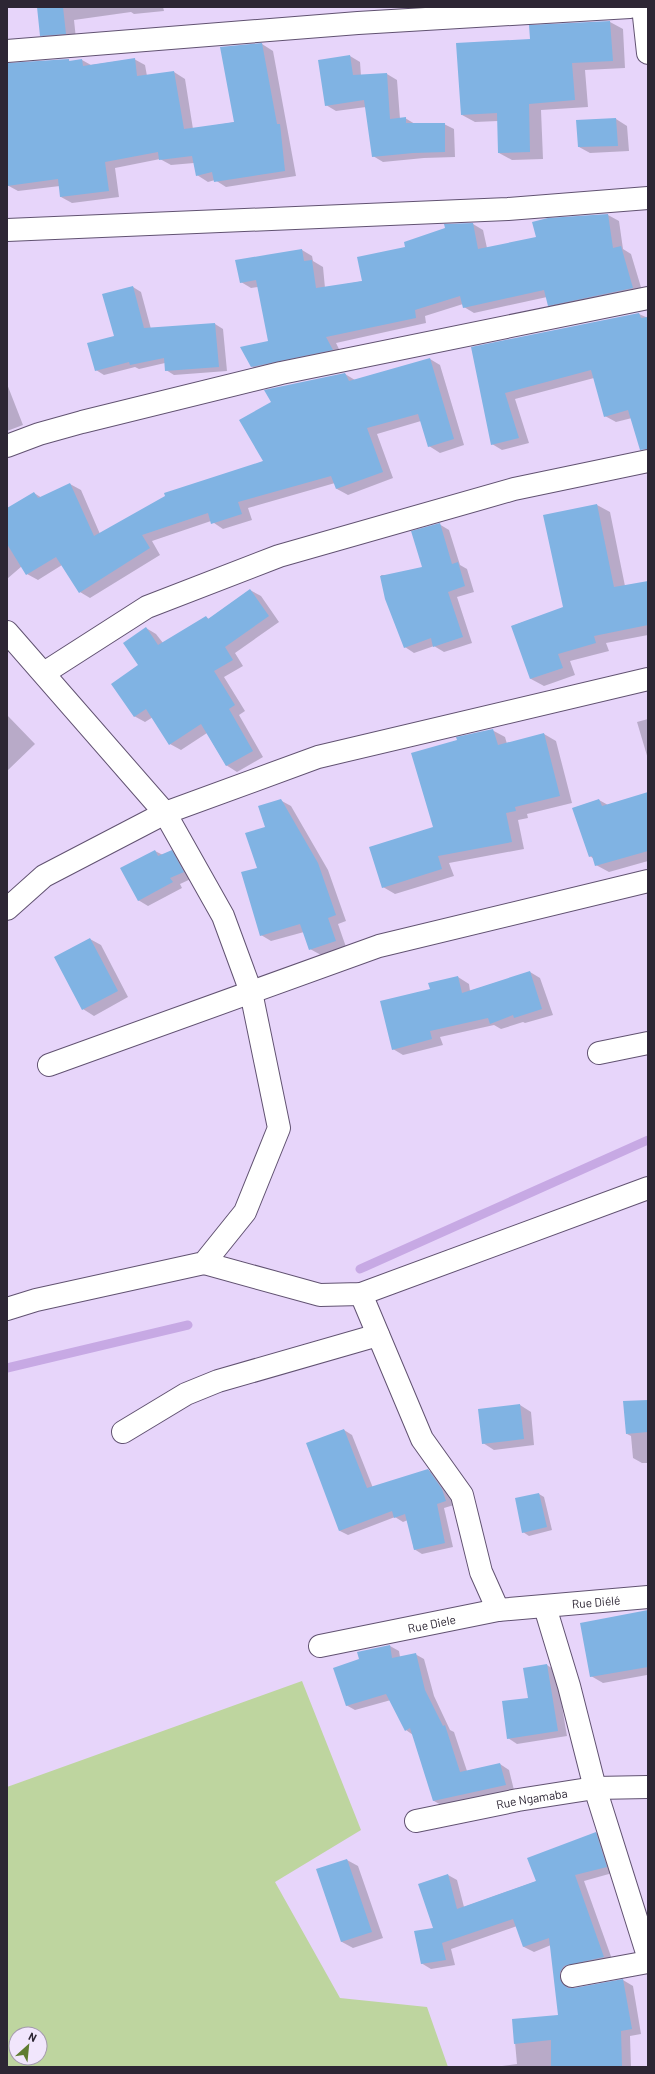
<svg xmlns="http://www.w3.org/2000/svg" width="655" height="2074" font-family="Barlow,sans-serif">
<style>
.green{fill:#bed59f;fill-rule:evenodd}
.shadow{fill:#0003}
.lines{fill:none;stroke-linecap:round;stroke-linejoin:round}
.stream{stroke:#c7a9e4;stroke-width:9}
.building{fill:#80b3e3}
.minor-casing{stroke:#615271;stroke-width:24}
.minor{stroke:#fff;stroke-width:22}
.labels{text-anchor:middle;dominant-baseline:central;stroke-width:3;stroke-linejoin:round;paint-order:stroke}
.street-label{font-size:12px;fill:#2d2634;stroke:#f1e6fc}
</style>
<rect width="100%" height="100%" fill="#e7d5fa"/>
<path class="green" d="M302,1681L361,1830L275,1882L340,1998L427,2007L448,2067H7V1787ZM16,2034H40V2058H16Z"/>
<path class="shadow" d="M38,7H163L164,11L134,14L131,12L74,20L76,39L51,41L41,35Z
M610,22L623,29L625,68L585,70L588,107L541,110L543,159L512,160L499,153L498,121L475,122L462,115L531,40L530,26Z
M262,44L273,51L296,176L226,187L215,180L208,182L197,175L194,163L171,165L160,159L115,168L119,197L72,203L61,197L60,186L18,191L7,185V64L68,60L72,62L82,60L91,65L134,59L145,65L147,76L174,72L185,79L193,129L235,122Z
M350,56L360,62L361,76L387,74L397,80L400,119L405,118L415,124H444L454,129L455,157L424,158L383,162L373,156L366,107L336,111L326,105Z
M616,119L627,126L629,151L590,153L579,147L577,121Z
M608,215L619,221L623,249L631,254L643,294L560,311L549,305L547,297L474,313L464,307L463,304L425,316L426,323L336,343L342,355L263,373L252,367L270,342L258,287L251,288L241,282L302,250L312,256L313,261L323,267L325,288L363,281L407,248L473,224L483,230L487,248L537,238L548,219Z
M133,287L141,292L151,329L215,324L223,329L227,371L174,375L166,370L165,363L139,369L135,367L104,375L96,370L115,337Z
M639,314L648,318V425L632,418L616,422L605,416L594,378L515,399L529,443L502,450L492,444L472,348Z
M430,359L440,365L464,445L440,453L429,446L421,421L377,434L393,478L348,495L337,489L335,483L248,508L252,520L223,529L211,521L152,541L160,555L90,598L80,592L62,565L38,580L27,574L22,566L7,579V506L9,508L34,493L42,498L70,484L81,490L100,534L264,461L345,374L355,380Z
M7,384L23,425L7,431Z
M597,505L610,512L625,586L648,582V635L606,643L609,651L570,661L575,675L544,686L531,679L512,626L564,608Z
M439,524L449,530L460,565L467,569L474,592L457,597L472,643L444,652L434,646L414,653L405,647L386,599L381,575H391L423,568Z
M250,590L261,596L279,622L235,653L243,666L224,677L245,711L239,715L263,757L237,772L226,765L207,733L181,750L170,744L153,717L145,722L134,716L146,628L156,634L163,643L206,617L209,619Z
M7,715L35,744L7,771Z
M648,719V759L637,722Z
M492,730L505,737L507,744L544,734L556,741L572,803L527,814L528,818L518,820L524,849L449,863L454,876L395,894L383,887L434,827Z
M648,793V861L609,872L596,865L594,859L590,856L599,800L608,805Z
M280,800L291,806L328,870L346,921L338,924L346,947L321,955L310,949L304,932L271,941L261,935L258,869L266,828Z
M155,851L163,855L171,851L182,857L193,878L180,884L182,888L148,906L138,900Z
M90,939L101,945L128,997L94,1016L83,1009Z
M530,972L540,978L553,1015L525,1023L523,1022L501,1029L494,1025L440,1037L443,1045L403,1055L393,1049L431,990L458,977L469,984L470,991Z
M648,1401V1463H642L633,1458L631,1436L627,1434Z
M520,1405L531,1412L534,1445L494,1450L483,1443Z
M344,1430L352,1435L373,1488L428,1470L436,1474L450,1495L454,1505L444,1508L453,1547L422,1554L414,1549L408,1520L403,1522L395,1517L348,1535L340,1531L307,1444Z
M539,1494L544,1497L552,1530L529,1536L523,1532Z
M648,1611V1704L647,1675L603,1683L591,1676Z
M390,1646L399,1651L400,1657L415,1654L424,1659L434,1696L450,1730L454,1732L467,1771L500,1764L509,1770L514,1790L443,1806L434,1801L413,1735L406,1730L391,1700L355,1710L346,1705L360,1660Z
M547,1665L556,1671L567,1736L517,1744L508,1738Z
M596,1833L605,1838L616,1872L584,1881L613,1962L569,1984L571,1989H574L623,1980L633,1986L641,2034L630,2036L631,2067H494L517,2064L513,2020L559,2016L551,1945L534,1952L524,1947L517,1926L451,1949L455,1965L431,1969L421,1963L434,1928L448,1875L457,1880L464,1907L537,1881Z
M347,1860L358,1866L383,1938L353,1948L342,1942L317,1870Z"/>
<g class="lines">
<path class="stream" d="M360,1269L648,1140
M7,1368L188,1325"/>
</g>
<path class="building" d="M37,7H63L66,34L40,36Z
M610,21L613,61L572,63L575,100L529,104L530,152L498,153L497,113L461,115L456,43L530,39L529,25Z
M262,43L277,124H280L285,171L214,182L212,172L196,176L192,156L159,160L158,152L105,162L109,191L60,197L58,179L7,186V63L69,59V61L82,59L83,66L135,58L137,76L174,71L184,129L234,122L220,47Z
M350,55L353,75L387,73L390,119L406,117V123H445V152L413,153L372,157L364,100L325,106L318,60Z
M616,118L618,146L578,147L576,120Z
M608,214L613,248L621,246L633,288L548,306L544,290L463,308L460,296L415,310L416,318L326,337L333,350L251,367L240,347L268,341L256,280L240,283L235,260L302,249L304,261L312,260L316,288L362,281L357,257L405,247L404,242L445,228L444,224L473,223L478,249L536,237L532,222L548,218Z
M133,286L144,328L215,323L219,367L165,371L164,358L130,365L129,362L95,371L87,343L114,336L102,294Z
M639,313L641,318L648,317V449L640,450L628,410L604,417L591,370L505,393L519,438L491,445L471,347Z
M430,358L454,439L428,447L418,414L367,428L383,472L336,489L331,476L238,502L242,514L211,524L208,513L142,535L150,548L79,593L56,557L26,575L7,544V508L34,492L38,498L70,483L94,536L165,496L164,493L263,461L239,420L271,402L264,390L345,373L349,381Z
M597,504L614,587L648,581V625L594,636L596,643L558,654L563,668L530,679L511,626L563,607L543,515Z
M440,523L452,564L458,562L465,586L448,592L463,637L433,647L431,638L404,648L385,599L380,576L422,567L411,531Z
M250,589L269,616L225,647L233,660L214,671L235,705L229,709L253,751L226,766L201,724L169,745L146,709L134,717L111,684L138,665L123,643L146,627L158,645L206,616L208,619Z
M493,729L498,745L544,733L560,796L515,807L516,811L506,813L512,842L438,856L442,869L382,888L369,847L433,827L411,753L457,740L456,737Z
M648,792V851L595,866L592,856L589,857L572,808L599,799L602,806Z
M281,799L318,863L336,915L328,918L336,941L309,950L300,924L260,936L241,872L257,868L245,833L265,827L258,806Z
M155,850L158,856L172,850L184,872L170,878L173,882L138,901L120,868Z
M90,938L118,991L82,1010L54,957Z
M530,971L542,1009L514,1018L513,1015L490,1024L488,1018L430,1031L432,1039L392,1050L380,1001L430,989L428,983L458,976L462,993Z
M648,1400V1432L626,1434L623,1401Z
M520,1404L524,1439L482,1444L478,1409Z
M344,1429L367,1488L428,1469L442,1489L446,1501L437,1504L445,1543L414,1550L405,1514L394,1518L392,1511L339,1531L306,1443Z
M539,1493L547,1527L522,1533L515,1498Z
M648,1610V1667L590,1677L580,1623Z
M390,1645L392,1658L416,1653L425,1690L443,1726L445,1725L460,1772L500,1763L506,1785L433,1801L410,1728L405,1731L386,1694L346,1706L333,1668L359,1659L357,1652Z
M547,1664L558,1731L507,1739L502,1701L528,1698L523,1668Z
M596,1832L607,1867L575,1875L604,1957L564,1966L560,1972V1979L563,1984L568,1988H574L623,1979L632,2029L621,2031L622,2067H551V2040L514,2044L512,2019L558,2015L549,1938L523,1947L513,1919L442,1943L446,1960L421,1964L414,1931L433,1928L418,1884L448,1874L457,1909L536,1881L527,1858Z
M347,1859L372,1932L341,1942L316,1869Z"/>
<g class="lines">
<g class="minor-casing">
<g id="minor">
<path d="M643,7L648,53"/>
<path d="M7,51L358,23L630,7"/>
<path d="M7,230L508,209L648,198"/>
<path d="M7,446L39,434L82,422L281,373L648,298"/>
<path d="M7,632L165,813L223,916L251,992L279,1128L245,1212L204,1263L36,1300L7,1309"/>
<path d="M44,673L147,607L279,556L514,489L648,461"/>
<path d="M7,909L44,876L165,813L318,757L648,679"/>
<path d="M599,1053L648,1043"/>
<path d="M49,1065L379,946L648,881"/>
<path d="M204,1263L320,1295L361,1294L648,1188"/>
<path d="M361,1294L422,1439L462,1495L481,1572L498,1610"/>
<path d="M123,1432L186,1394L218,1381L378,1335"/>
<path d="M545,1607L569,1686L595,1788L648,1956"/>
<path id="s1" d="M320,1646L498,1610L648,1597"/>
<path id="s2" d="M416,1821L518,1800L595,1788L648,1787"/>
<path d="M572,1976L648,1962"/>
</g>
</g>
<use href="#minor" class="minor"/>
</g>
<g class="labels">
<g class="street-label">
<text stroke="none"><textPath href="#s1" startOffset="280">Rue Diélé</textPath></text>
<text stroke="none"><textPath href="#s1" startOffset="114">Rue Diele</textPath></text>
<text stroke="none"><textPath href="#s2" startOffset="118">Rue Ngamaba</textPath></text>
</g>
</g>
<rect width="655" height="2074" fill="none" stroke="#2d2634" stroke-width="16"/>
<g transform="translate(28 2046) rotate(27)"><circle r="19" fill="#f1e6fc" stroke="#a399ac"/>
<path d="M0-3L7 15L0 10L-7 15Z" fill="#5f7c30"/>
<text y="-6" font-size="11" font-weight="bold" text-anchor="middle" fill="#2d2634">N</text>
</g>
</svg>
